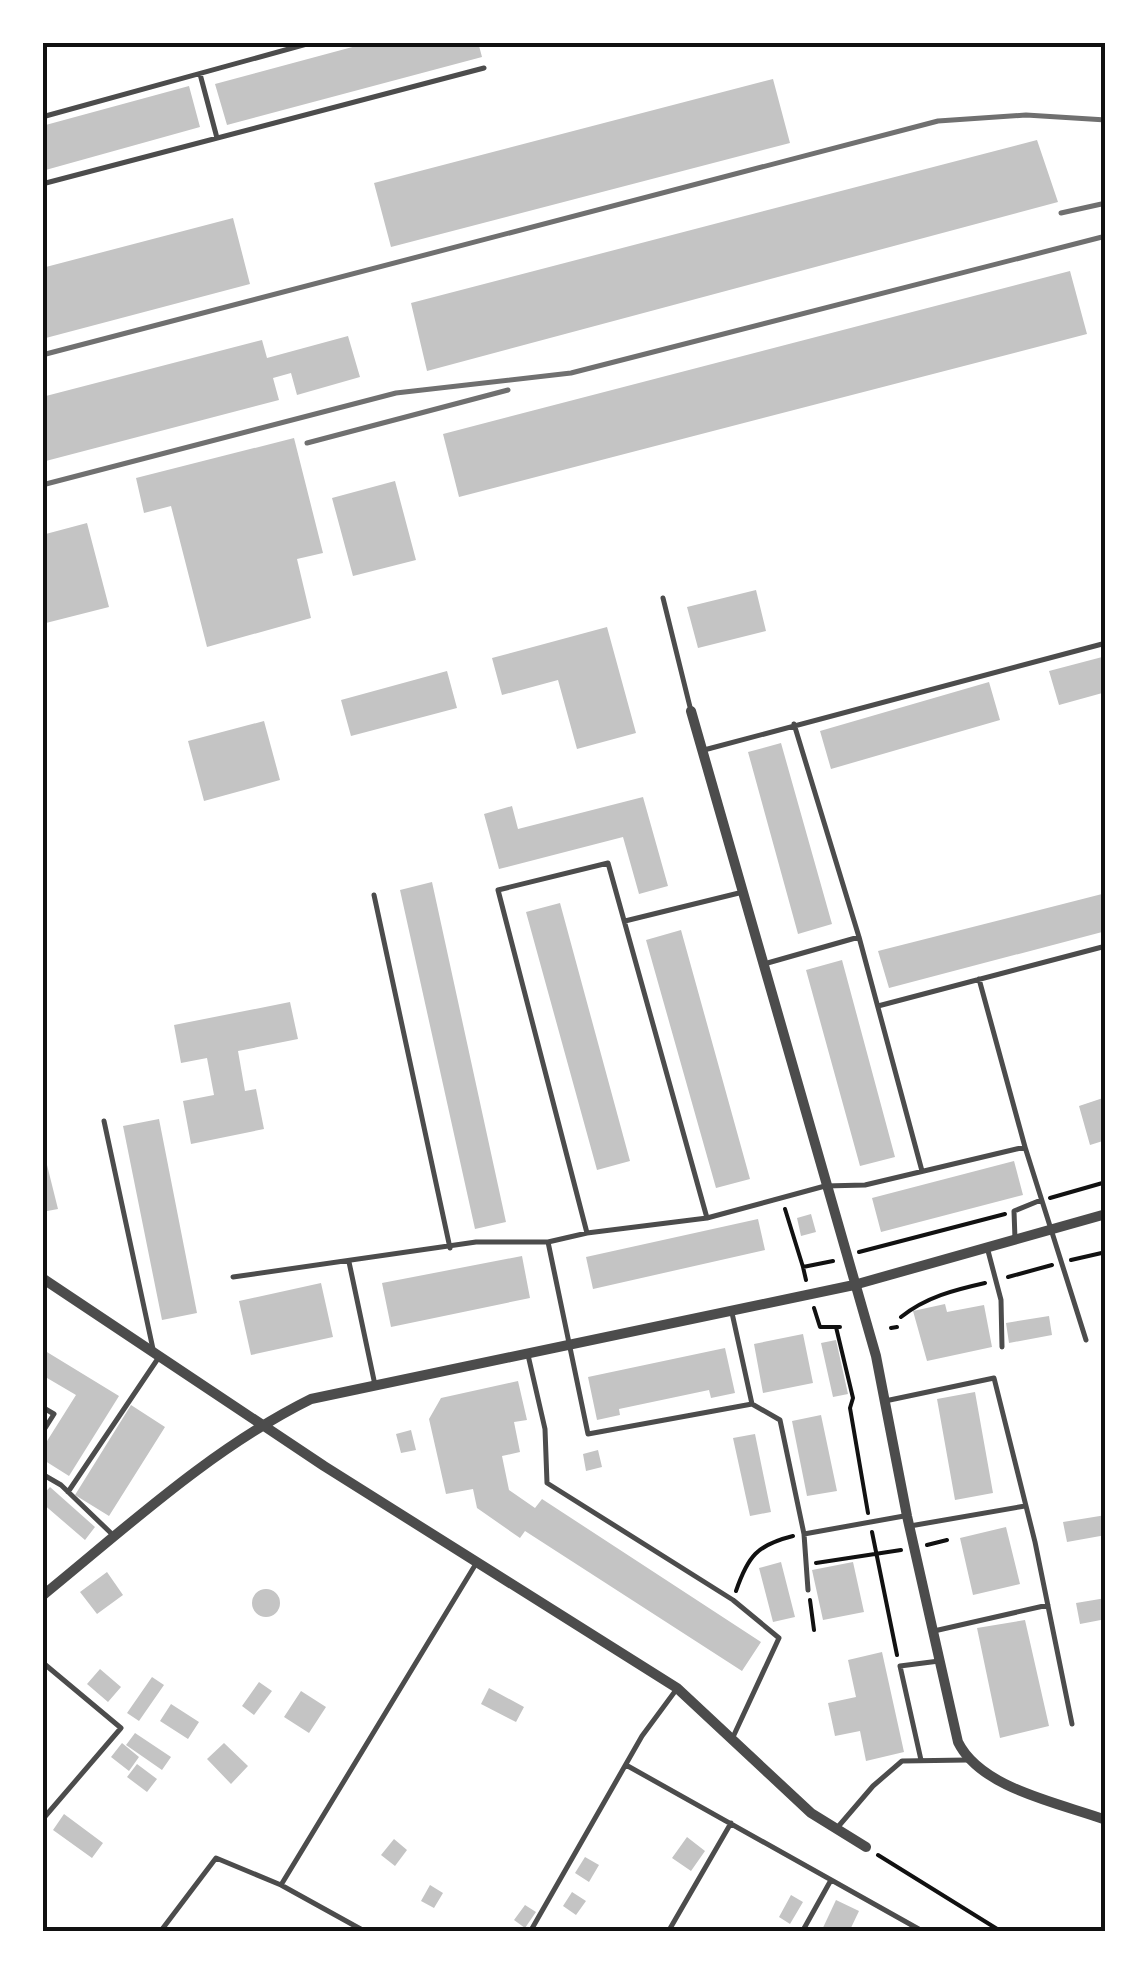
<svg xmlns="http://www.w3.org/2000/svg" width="1148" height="1974" font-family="Raleway,sans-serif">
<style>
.building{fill:#c4c4c4}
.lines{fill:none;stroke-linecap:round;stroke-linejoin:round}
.path{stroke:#111;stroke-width:4}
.service{stroke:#4c4c4c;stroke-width:5}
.minor{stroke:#4c4c4c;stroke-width:10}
.rail{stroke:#707070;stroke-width:5}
.neatline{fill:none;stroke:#111;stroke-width:4}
</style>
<rect width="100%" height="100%" fill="#fff"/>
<path class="building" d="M371,42H478L482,57L227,125L215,84Z
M773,79L790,143L391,247L374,183Z
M189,86L200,127L42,171V126Z
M1037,140L1058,202L427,371L411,303Z
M233,218L250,284L42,339V268Z
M1070,271L1087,334L459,497L443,434Z
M348,336L360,377L297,395L291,373L273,378L279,400L42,462V397L262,340L267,358Z
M294,438L323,553L297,559L311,618L207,647L171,506L144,513L136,478Z
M395,481L416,560L353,576L332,498Z
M87,523L109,607L42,624V535Z
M756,590L766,631L698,648L687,607Z
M607,627L636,733L577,749L558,680L502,695L492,658Z
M1106,656V692L1059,705L1049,671Z
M447,671L457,708L351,736L341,700Z
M989,682L1000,720L831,769L820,731Z
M264,721L280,780L204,801L188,741Z
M781,743L832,924L798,934L748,752Z
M643,797L668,886L639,894L623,837L499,869L484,814L512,806L518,829Z
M432,882L506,1222L475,1229L400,890Z
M1106,893V931L889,988L878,951Z
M560,903L630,1161L597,1170L526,912Z
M681,930L750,1179L716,1188L646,940Z
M842,960L895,1157L860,1166L806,970Z
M290,1002L298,1039L238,1051L245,1091L256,1089L264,1129L191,1144L183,1101L214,1095L207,1058L181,1063L174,1025Z
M1106,1097V1140L1090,1145L1079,1106Z
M159,1119L197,1313L162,1320L123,1126Z
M42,1145L58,1209L42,1212Z
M1014,1161L1023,1195L881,1232L872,1198Z
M811,1214L816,1232L801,1236L797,1218Z
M758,1219L765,1250L593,1289L586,1257Z
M522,1256L530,1298L391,1327L382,1283Z
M321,1283L333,1337L251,1355L239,1301Z
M945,1304L947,1312L984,1305L992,1347L927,1361L913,1311Z
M1049,1316L1052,1335L1009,1343L1006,1323Z
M803,1334L813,1383L763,1393L754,1344Z
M836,1340L848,1394L833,1397L821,1343Z
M725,1348L735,1393L711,1398L709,1390L619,1409L620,1415L597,1420L588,1377Z
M42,1349L119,1396L69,1476L42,1459V1449L76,1395L42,1375Z
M518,1381L527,1420L514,1422L520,1452L502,1456L509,1490L535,1508L542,1499L761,1642L742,1671L525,1531L520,1538L477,1508L473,1489L446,1494L429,1419L441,1398Z
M975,1392L993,1493L955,1500L937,1399Z
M131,1405L165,1427L109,1516L75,1495Z
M821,1415L837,1491L807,1496L792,1421Z
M411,1430L416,1450L401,1453L396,1434Z
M755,1434L771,1512L750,1516L733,1438Z
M598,1450L602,1467L586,1471L583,1454Z
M50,1487L95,1527L85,1540L42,1503V1496Z
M1106,1515V1535L1067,1542L1063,1522Z
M1006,1527L1020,1584L973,1595L960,1538Z
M781,1562L795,1617L773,1622L759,1568Z
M853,1562L864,1612L823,1620L812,1570Z
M107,1572L123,1595L97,1614L80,1592Z
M252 1603a14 14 0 1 1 28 0a14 14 0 1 1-28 0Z
M1106,1598V1619L1080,1624L1076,1603Z
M1025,1620L1049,1726L1000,1738L977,1628Z
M882,1652L904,1752L866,1761L860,1731L835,1736L828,1703L856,1697L848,1660Z
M100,1669L121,1687L108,1702L87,1684Z
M152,1677L164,1685L139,1721L127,1713Z
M259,1682L272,1691L254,1715L242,1706Z
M489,1688L524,1707L516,1722L481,1704Z
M301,1691L326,1707L309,1733L284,1717Z
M171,1704L199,1722L188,1739L160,1721Z
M135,1733L171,1757L162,1770L126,1745Z
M122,1743L139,1757L129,1771L111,1757Z
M224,1743L248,1766L231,1784L207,1759Z
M137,1764L157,1779L147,1792L127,1777Z
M64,1814L103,1843L92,1858L53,1830Z
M687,1837L705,1851L691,1871L672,1858Z
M394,1839L407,1850L395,1866L381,1855Z
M585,1857L599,1865L589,1882L575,1873Z
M430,1885L443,1893L434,1908L421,1901Z
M572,1892L586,1901L576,1915L563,1906Z
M791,1895L803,1902L790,1924L779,1917Z
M836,1900L859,1911L849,1932H821Z
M525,1905L536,1912L525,1928L514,1920Z"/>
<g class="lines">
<path class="path" d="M1050,1198L1106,1182
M785,1209L803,1267
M859,1252L1005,1214
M1071,1260L1106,1252
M1008,1277L1052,1265
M806,1280L803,1267L833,1261
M814,1308L820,1327H840
M901,1317C926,1297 954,1290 985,1283
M836,1327L853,1398L850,1408L868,1513
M891,1328L897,1327
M872,1532L897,1655
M927,1545L947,1540
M816,1563L901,1550
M736,1591C748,1556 757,1545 793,1536
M810,1600L814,1630
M878,1855L1002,1932"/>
<path class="service" d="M200,74L217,138
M42,117L314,42
M42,184L484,68
M663,598L691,711
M794,724L859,937L922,1171
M704,750L1106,643
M374,895L450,1248
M625,921L743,892
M764,964L859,937
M979,979L1025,1147
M878,1006L1106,946
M104,1121L153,1349
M587,1233L498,890L608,863L707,1218
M1015,1239L1014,1211L1041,1200
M987,1247L1001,1300L1002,1347
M349,1262L375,1385
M233,1277L476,1242H548
M732,1313L752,1404L588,1434L548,1242L587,1233L707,1218L825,1186L865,1185L1025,1147L1086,1340
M528,1355L545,1429L547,1483L733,1600L779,1638L733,1737
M885,1401L994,1378L1035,1542L1072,1724
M752,1404L780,1420L804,1534L808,1590
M42,1407L54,1414L42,1433
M42,1474L61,1485L115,1537
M68,1492L159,1357
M910,1526L1025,1506
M804,1534L904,1516
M934,1631L1048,1605
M42,1662L121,1728L42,1820
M921,1760L900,1666L939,1661
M626,1765L924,1932
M837,1828L873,1786L902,1761L967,1760
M281,1885L477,1562
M160,1932L216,1858L281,1885L366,1932
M530,1932L642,1736L676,1690
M668,1932L731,1823
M802,1932L831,1880"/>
<path class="minor" d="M691,711L876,1356L907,1516L958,1742C981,1789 1060,1803 1106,1820
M42,1278L324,1466L677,1688L811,1813L866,1847
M42,1596C128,1526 212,1448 311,1399L854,1285L1106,1214"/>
<path class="rail" d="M1061,213L1106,203
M42,355L938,121L1026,115L1106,120
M307,443L508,390
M42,485L396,393L571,373L1106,236"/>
</g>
<rect width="1148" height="1974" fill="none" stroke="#ffffff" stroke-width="90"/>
<rect x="45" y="45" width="1058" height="1884" class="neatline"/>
</svg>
